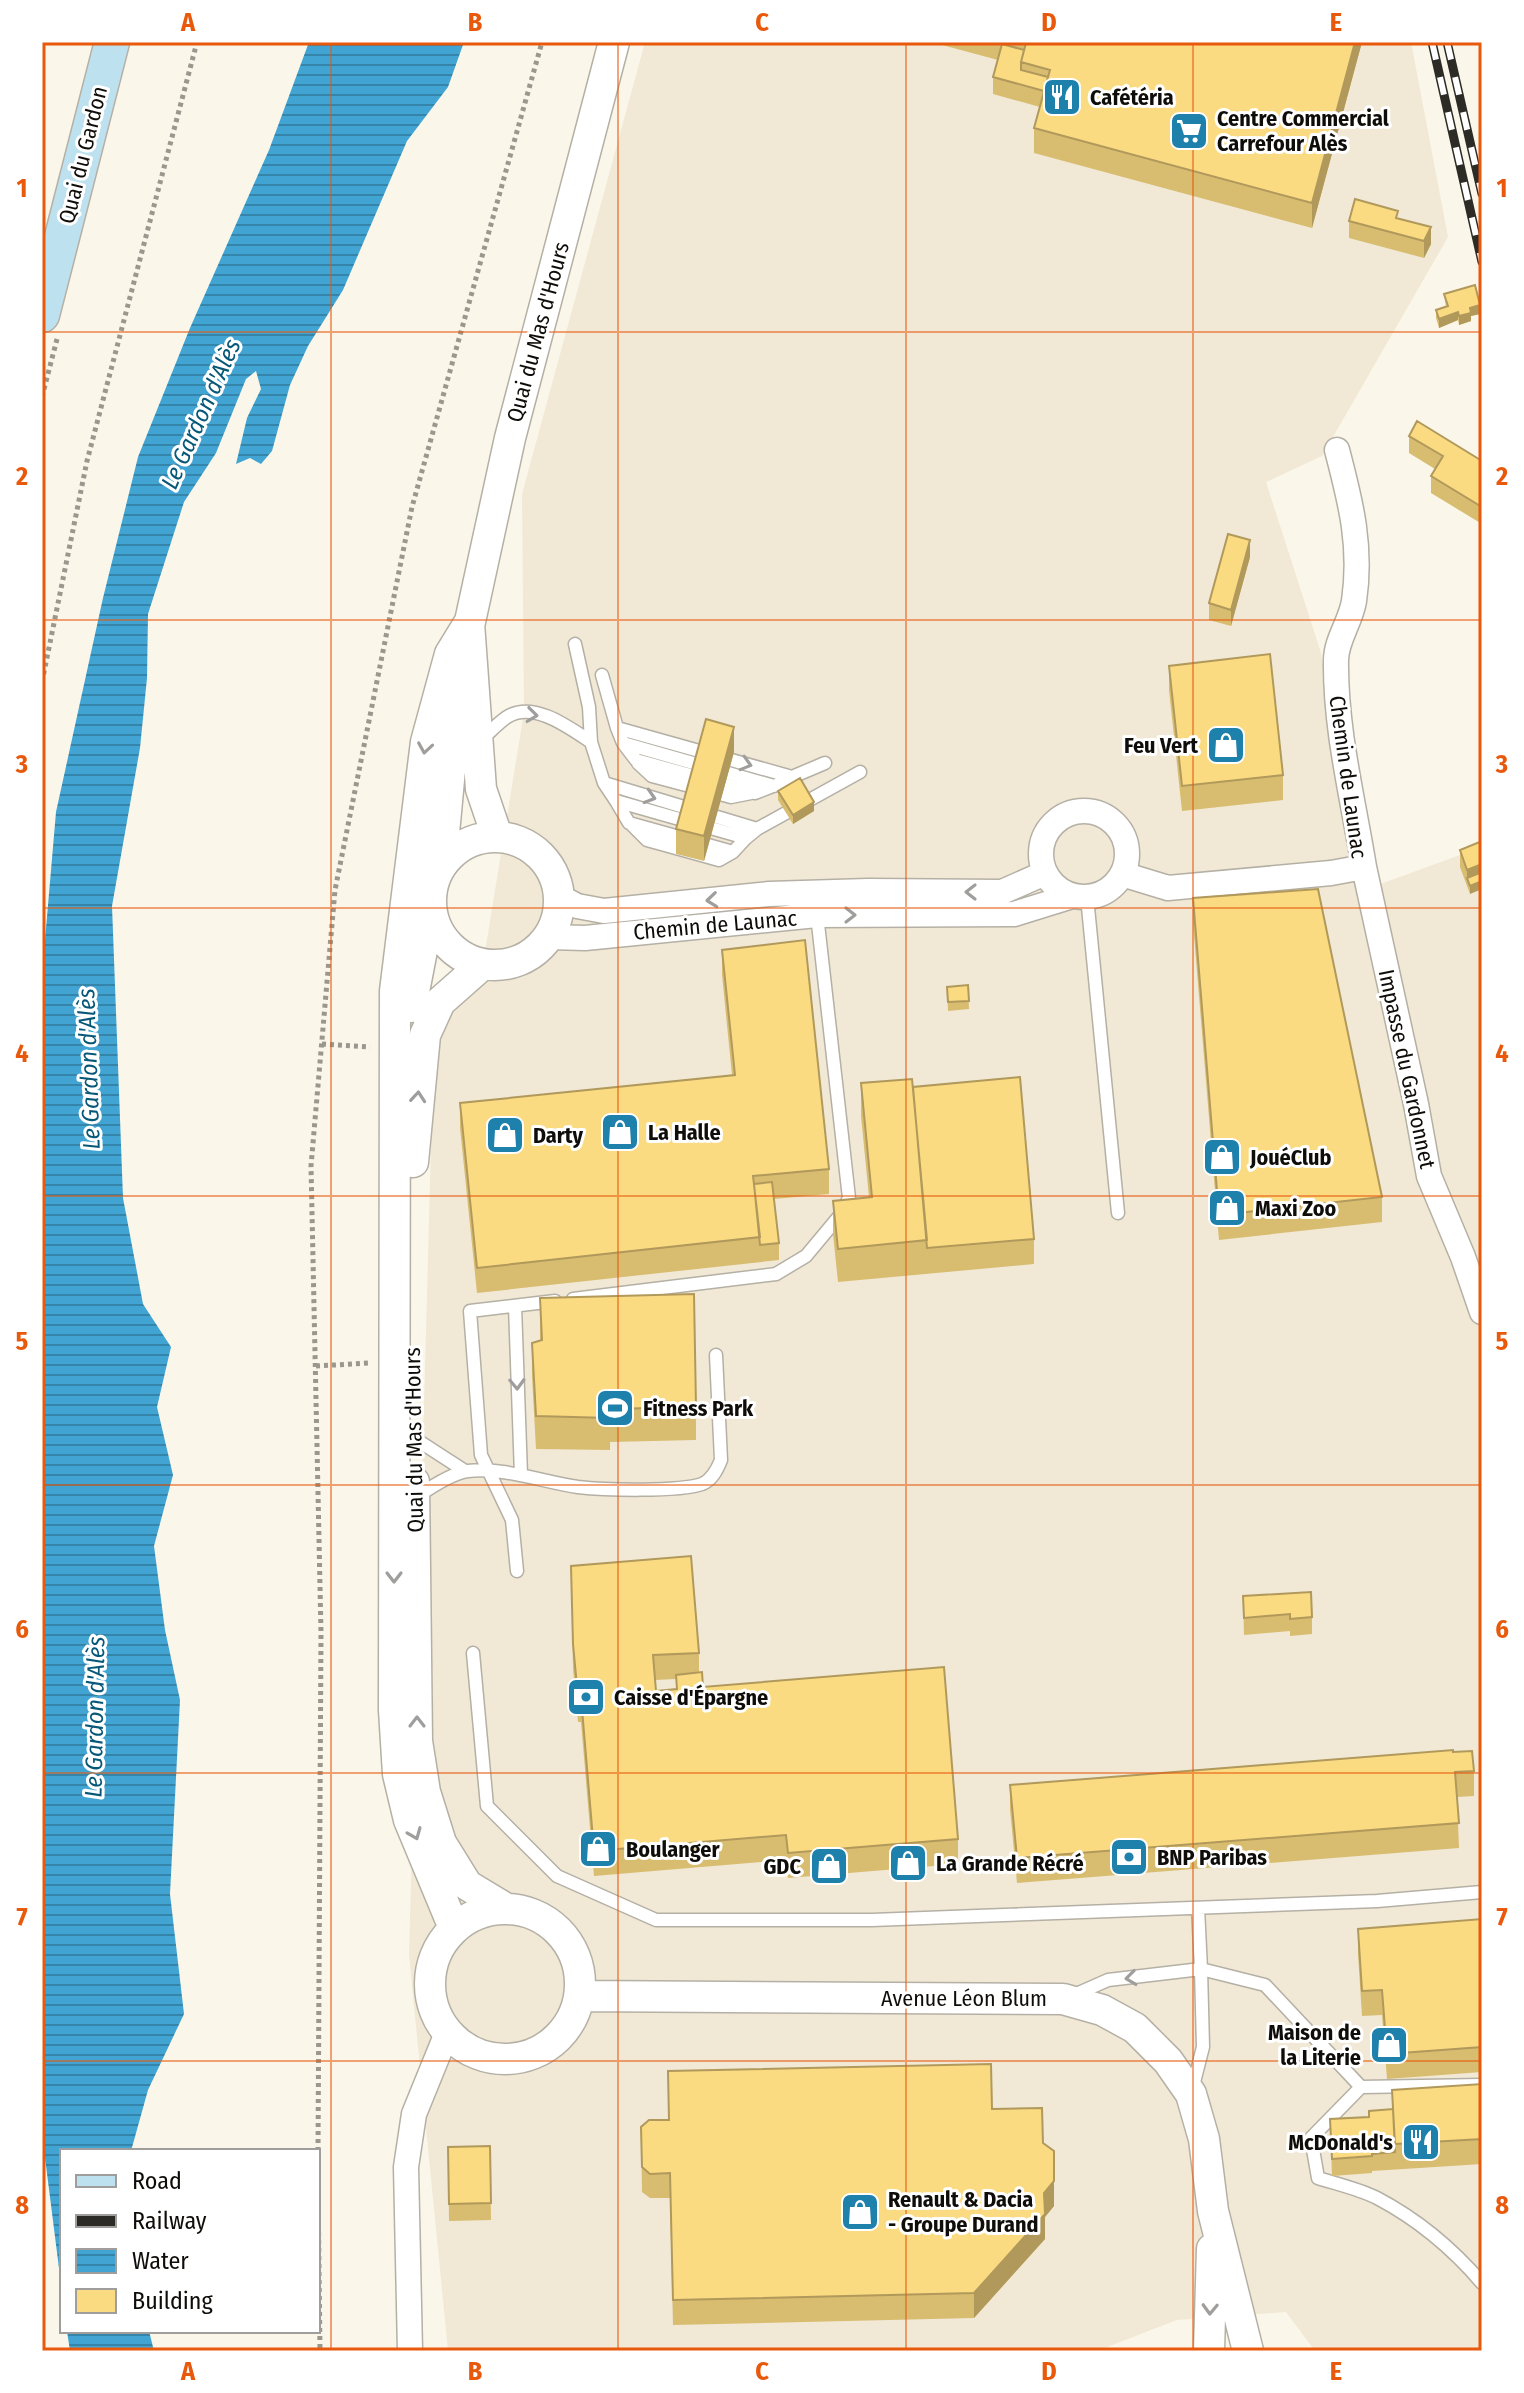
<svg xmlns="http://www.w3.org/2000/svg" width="1524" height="2393" font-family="'Fira Sans Condensed',sans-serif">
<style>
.built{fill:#f1e9d6}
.water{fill:url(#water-rules)}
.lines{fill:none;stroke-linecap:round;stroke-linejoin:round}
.service-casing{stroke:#b5b0a5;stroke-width:15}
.minor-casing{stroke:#b5b0a5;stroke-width:27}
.tertiary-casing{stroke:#b5b0a5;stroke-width:33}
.secondary-casing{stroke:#b5b0a5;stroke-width:37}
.path{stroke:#9a978e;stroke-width:5;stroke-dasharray:4 4;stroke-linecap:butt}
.service{stroke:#fff;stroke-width:12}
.minor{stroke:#fff;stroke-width:24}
.tertiary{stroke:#fff;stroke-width:30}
.secondary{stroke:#bee1f0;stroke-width:34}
.rail-casing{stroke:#2d2b26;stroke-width:9}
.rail{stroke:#fff;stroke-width:6;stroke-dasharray:18;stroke-linecap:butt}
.wall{fill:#d8bc70;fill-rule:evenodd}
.shaded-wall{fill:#b0995b}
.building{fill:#fbdb82;stroke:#b0995b;stroke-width:2}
.oneway{stroke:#9f9e9d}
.grid{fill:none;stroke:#e8590c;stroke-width:2;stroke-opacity:0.55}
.labels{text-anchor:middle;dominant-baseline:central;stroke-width:6;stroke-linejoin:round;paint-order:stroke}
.poi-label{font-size:22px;font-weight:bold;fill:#0f0d09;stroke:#fff;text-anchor:start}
.street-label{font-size:22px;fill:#0f0d09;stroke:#fff}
.water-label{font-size:24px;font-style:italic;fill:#075878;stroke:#fff}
.neatline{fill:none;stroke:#e8590c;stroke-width:3}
.grid-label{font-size:26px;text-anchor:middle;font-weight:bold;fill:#e8590c}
</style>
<defs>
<pattern id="water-rules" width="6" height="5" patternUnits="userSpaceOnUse" patternTransform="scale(2)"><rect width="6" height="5" fill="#41a4d3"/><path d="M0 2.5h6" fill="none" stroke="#3584a9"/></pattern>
</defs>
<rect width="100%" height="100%" fill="#faf6e9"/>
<path class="built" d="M645,42H1411L1448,237L1322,456L1266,482L1321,653L1361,891L1482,847V2351H1315L1286,2312L1177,2320L1097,2351H448L409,1955L434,1036L483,964L524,712L522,494Z"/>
<path class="water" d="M309,42H464L448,87L407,141L343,290L308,346L290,385L272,451L261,464L250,458L236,464L247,418L261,389L256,371L246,379L216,453L184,502L148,614L147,678L140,748L112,906L123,1198L143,1304L171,1347L157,1407L173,1475L154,1546L165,1630L180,1700L170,1894L184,2014L148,2090L131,2151H62V2292L42,2134V975L56,812L103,598L138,457L190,328L269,150Z
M67,2331H149L154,2351H70Z"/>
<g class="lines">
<g class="service-casing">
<path id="service" d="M575,644L589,707L591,742L604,783L757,829L860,772
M602,675L617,728L792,777L825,763
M617,728L623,743L774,786L792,777
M482,739C490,732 498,723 507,717C533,700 570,728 591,742
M623,743L636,760L755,793L773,786
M638,763L652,776L731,797L751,793
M604,783L616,801L746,838L757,829
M616,801L629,823L733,852L746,838
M632,825L647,840L719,860L733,852
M1087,897L1118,1213
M573,1299L776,1274L806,1256L841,1214L849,1198L817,915
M515,1306L521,1475
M414,1438L465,1471
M418,1496C431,1487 453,1473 468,1471C504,1467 543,1482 578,1487C604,1490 679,1492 702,1484C712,1480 717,1470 721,1460L716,1355
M517,1571L512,1520L481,1455L470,1311L555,1301
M473,1653L487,1806L557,1876L656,1920H872L977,1916L1377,1901L1482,1892
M1198,1908L1201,1969L1265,1985L1361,2087
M1074,1995L1108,1980L1201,1969L1203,2047L1192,2090
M1482,2085L1361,2087L1311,2138L1318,2178C1337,2184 1359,2189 1377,2198C1417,2219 1452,2248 1482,2283"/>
</g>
<g class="minor-casing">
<path id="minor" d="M1041 854a43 43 0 1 1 86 0a43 43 0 1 1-86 0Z
M1364,867L1416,1104L1429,1176L1463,1257L1482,1312
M1122,874L1168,888L1331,873L1364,867C1353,799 1335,729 1336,660C1336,640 1351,621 1354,601C1362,547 1351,503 1337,450
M560,897L577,906L604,911L769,894L868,891L1002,892L1045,873
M549,937L585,938L817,915L1014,914L1072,896
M410,2351L406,2167L414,2114L447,2033"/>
</g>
<g class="tertiary-casing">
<path id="tertiary" d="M469,623L481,789L497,836
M466,640L510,438L614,42
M431 901a64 64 0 1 1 128 0a64 64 0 1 1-128 0Z
M441,865L458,684
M411,1007L430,909
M413,1162L425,1035L440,1002L483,964
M414,1482L417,1741L425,1792L441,1843L467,1885L505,1908
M430 1984a75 75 0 1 1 150 0a75 75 0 1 1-150 0Z
M454,1928L409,1820L398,1774L394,1710L395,991L426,742L450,654L469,623
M581,1996L1063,1999L1102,2010L1135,2028L1168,2061L1191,2094L1204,2139L1213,2211L1248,2351
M1209,2351L1212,2249"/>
</g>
<g class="secondary-casing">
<path id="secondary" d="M42,315L112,42"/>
</g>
<path class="path" d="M42,397L57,339
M42,682L87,461L197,42
M322,1044L370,1047
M316,1366L370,1363
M318,2151L321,1633L311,1166L335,890L412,507L542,42
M318,2184L320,2351"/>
<use href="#service" class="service"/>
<use href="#minor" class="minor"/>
<use href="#tertiary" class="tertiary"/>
<use href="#secondary" class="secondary"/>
<g class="rail-casing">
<path id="rail" d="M1432,42L1482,262
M1447,42L1482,194"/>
</g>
<use href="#rail" class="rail"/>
</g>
<path class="wall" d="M931,42H1362L1312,228L1034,153V128L1040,107L993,94V77L998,60Z
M1398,218L1431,244L1424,258L1349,238V221Z
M1444,294L1480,314L1471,316V321L1459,325L1458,320L1439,328L1436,318V310L1446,307Z
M1409,436L1482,461V524L1431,493V476L1435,469L1409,453Z
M1250,557L1231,626L1209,620V603Z
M1169,666L1283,775V800L1182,811L1169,690Z
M734,752L704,861L676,854V829Z
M778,791L814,811L793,824L778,800Z
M1482,841L1470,894L1460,867V850Z
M1193,898L1382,1197V1222L1219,1240L1193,923Z
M722,950L829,1169V1194L774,1199L779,1243V1260L477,1293L460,1128V1103L732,1075L722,975Z
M968,985L969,1009L948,1011L947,987Z
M861,1083L913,1087L1034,1239V1264L838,1282L833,1234V1201L869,1197L861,1116Z
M540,1298L696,1407V1440L610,1442V1450L536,1449L532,1376V1343L540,1341Z
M571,1566L699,1653V1673L703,1687L958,1839V1864L788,1878L786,1860L594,1876L581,1722H578L573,1669ZM676,1679V1689L656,1691L655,1680Z
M1243,1596L1312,1617V1634L1290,1636V1631L1244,1635Z
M1453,1752L1474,1771V1796L1457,1797L1459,1848L1017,1883L1010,1809V1785Z
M1482,1919V2072L1387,2079L1382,2015L1362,2016L1358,1954V1929Z
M1482,2084V2164L1372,2171V2173L1332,2176L1330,2119L1369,2117L1392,2109V2090Z
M992,2109L1043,2143L1054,2206L1045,2217V2239L974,2318L673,2325L670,2198H650L642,2192L641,2127Z
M490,2146L491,2220L449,2221L448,2147Z"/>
<path class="shaded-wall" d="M1355,42H1362L1312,228V203Z
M1431,227V244L1424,258V241Z
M1480,305V314L1471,316V321L1459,325V316L1470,308Z
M1458,312V320L1439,328V319Z
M1250,540V557L1231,626V610Z
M734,727V752L704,861V836Z
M814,802V811L793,824V815Z
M1482,864V880L1467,878V886V870Z
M1482,881V889L1470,894V886Z
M1054,2181V2206L1045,2217V2239L974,2318V2293L1044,2193Z"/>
<path class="building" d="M1024,42H1355L1312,203L1034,128L1050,70L1021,62L1026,43Z
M1002,44L1024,50L1021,62V70L1048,77L1044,91L993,77Z
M1355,199L1398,211L1396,218L1431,227L1424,241L1349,221Z
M1475,285L1480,305L1470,308L1471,313L1459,316L1458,312L1439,319L1436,310L1448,306L1444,294Z
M1417,421L1482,461V507L1431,476L1443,456L1409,436Z
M1228,534L1250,540L1231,610L1209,603Z
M1270,654L1283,775L1182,786L1169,666Z
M706,719L734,727L704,836L676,829Z
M800,778L814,802L793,815L778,791Z
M1482,841V864L1467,870L1460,850Z
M1482,872V881L1470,886L1467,878Z
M1318,889L1382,1197L1219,1215L1193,898Z
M805,940L829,1169L753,1176L760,1237L477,1268L460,1103L735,1075L722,950Z
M968,985L969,1001L948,1002L947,987Z
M1020,1077L1034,1239L927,1248L913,1087Z
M912,1079L927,1240L838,1249L833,1201L872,1197L861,1083Z
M772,1182L779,1243L760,1245L754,1184Z
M694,1294L696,1407L609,1409L610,1418L536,1416L532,1343L542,1340L540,1298Z
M691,1556L699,1653L653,1655L656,1691L677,1689L676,1675L702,1672L703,1687L944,1667L958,1839L788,1853L786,1835L594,1851L581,1697H578L573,1644L571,1566Z
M1311,1592L1312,1617L1290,1619V1614L1244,1618L1243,1596Z
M1453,1750V1752L1472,1751L1474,1771L1455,1772L1459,1823L1017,1858L1010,1785Z
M1482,1919V2047L1387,2054L1382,1990L1362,1991L1358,1929Z
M991,2064L992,2109L1042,2108L1043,2143L1054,2151V2181L1044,2193L1045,2214L974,2293L673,2300L670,2173L650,2174L642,2167L641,2127L649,2120H669L668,2071Z
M1482,2084V2139L1395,2144L1392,2090Z
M1393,2109L1395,2152L1372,2154V2156L1332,2159L1330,2119L1369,2117V2111Z
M490,2146L491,2203L449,2204L448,2147Z"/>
<defs><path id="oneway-chevron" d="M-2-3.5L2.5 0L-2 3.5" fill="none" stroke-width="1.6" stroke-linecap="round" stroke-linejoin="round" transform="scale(2)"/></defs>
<g class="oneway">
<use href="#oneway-chevron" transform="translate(532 715) rotate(7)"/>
<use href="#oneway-chevron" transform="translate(425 748) rotate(99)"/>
<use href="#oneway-chevron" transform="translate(746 764) rotate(16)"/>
<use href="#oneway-chevron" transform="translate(650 797) rotate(17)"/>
<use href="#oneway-chevron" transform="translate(971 892) rotate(-180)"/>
<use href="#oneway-chevron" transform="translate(712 900) rotate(174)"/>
<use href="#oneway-chevron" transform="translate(850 915)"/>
<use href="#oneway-chevron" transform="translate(418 1097) rotate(-85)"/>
<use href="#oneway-chevron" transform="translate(517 1384) rotate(88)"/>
<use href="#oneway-chevron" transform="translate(394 1577) rotate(90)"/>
<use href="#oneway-chevron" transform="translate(417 1722) rotate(-90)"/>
<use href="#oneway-chevron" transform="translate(415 1834) rotate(68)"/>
<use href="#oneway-chevron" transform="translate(1131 1978) rotate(173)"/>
<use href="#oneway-chevron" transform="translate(1210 2309) rotate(92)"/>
</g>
<path class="grid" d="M331,42V2351M618,42V2351M906,42V2351M1193,42V2351M42,332H1482M42,620H1482M42,908H1482M42,1196H1482M42,1485H1482M42,1773H1482M42,2061H1482"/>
<defs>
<g id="restaurant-square" transform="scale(2)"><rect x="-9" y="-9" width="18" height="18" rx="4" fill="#1e81ac" stroke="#fff"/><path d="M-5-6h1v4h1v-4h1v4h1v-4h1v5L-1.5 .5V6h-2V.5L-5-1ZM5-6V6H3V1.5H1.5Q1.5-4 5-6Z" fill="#fff"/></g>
<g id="supermarket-square" transform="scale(2)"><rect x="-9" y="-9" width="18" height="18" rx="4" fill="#1e81ac" stroke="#fff"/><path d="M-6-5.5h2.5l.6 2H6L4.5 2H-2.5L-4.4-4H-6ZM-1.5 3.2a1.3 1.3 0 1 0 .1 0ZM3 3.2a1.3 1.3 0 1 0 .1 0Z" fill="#fff"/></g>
<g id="shop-square" transform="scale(2)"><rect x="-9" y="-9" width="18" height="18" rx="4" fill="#1e81ac" stroke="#fff"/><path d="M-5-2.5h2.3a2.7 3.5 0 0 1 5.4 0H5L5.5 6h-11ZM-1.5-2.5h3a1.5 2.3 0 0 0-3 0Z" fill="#fff"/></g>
<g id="stadium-square" transform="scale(2)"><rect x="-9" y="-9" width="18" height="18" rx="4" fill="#1e81ac" stroke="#fff"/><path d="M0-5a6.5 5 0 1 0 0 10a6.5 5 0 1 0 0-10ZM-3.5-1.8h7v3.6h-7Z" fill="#fff"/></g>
<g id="bank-square" transform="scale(2)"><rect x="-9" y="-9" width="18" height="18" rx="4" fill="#1e81ac" stroke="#fff"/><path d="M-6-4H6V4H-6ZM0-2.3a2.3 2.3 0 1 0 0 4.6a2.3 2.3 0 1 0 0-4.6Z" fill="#fff"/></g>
</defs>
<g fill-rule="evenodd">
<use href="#restaurant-square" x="1062" y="97"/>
<use href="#supermarket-square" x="1189" y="131"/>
<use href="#shop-square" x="1226" y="745"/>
<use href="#shop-square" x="620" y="1132"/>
<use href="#shop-square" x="505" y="1135"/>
<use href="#shop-square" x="1222" y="1157"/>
<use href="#shop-square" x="1227" y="1208"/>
<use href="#stadium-square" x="615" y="1408"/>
<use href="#bank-square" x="586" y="1697"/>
<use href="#shop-square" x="598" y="1849"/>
<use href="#bank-square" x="1129" y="1857"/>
<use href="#shop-square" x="908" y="1863"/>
<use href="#shop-square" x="829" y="1866"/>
<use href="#shop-square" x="1389" y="2045"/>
<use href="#restaurant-square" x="1421" y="2142"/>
<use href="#shop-square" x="860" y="2212"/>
</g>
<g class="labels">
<g class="poi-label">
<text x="1090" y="97">Cafétéria</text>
<text x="1217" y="118">Centre Commercial<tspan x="1217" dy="25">Carrefour Alès</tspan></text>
<text x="1198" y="745" text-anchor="end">Feu Vert</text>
<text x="648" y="1132">La Halle</text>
<text x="533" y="1135">Darty</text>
<text x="1250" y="1157">JouéClub</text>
<text x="1255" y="1208">Maxi Zoo</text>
<text x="643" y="1408">Fitness Park</text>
<text x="614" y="1697">Caisse d'Épargne</text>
<text x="626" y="1849">Boulanger</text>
<text x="1157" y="1857">BNP Paribas</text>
<text x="936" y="1863">La Grande Récré</text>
<text x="801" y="1866" text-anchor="end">GDC</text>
<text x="1361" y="2032" text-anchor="end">Maison de<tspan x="1361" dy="25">la Literie</tspan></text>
<text x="1393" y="2142" text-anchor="end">McDonald's</text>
<text x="888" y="2199">Renault &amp; Dacia<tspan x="888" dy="25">- Groupe Durand</tspan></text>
</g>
<g class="street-label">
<text transform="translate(83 155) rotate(-76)">Quai du Gardon</text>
<text transform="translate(538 332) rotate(-75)">Quai du Mas d'Hours</text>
<text transform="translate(1348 777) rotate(82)">Chemin de Launac</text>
<text transform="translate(715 925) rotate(-5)">Chemin de Launac</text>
<text transform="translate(1407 1069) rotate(78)">Impasse du Gardonnet</text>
<text transform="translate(414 1440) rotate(-91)">Quai du Mas d'Hours</text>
<text x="964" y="1998">Avenue Léon Blum</text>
</g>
<g class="water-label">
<text transform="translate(201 414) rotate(-66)">Le Gardon d'Alès</text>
<text transform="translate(89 1069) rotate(-92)">Le Gardon d'Alès</text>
<text transform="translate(95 1717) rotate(-89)">Le Gardon d'Alès</text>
</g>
</g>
<rect width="1524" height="2393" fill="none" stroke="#ffffff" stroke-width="88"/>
<rect x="60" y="2149" width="260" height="184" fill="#ffffff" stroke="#9f9e9d" stroke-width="2"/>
<rect x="76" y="2175" width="40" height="12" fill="#bee1f0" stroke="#9f9e9d" stroke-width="2"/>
<text x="132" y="2189" font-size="24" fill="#0f0d09">Road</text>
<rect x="76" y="2215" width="40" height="12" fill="#2d2b26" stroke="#9f9e9d" stroke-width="2"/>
<text x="132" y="2229" font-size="24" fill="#0f0d09">Railway</text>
<rect x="76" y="2249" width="40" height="24" fill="url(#water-rules)" stroke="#9f9e9d" stroke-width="2"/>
<text x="132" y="2269" font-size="24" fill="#0f0d09">Water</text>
<rect x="76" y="2289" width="40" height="24" fill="#fbdb82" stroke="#9f9e9d" stroke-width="2"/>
<text x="132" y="2309" font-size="24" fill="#0f0d09">Building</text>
<rect x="44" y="44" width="1436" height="2305" class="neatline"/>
<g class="grid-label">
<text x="188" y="31">A</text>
<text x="475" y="31">B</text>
<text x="762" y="31">C</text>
<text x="1049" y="31">D</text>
<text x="1336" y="31">E</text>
<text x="22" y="197">1</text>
<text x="1502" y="197">1</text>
<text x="22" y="485">2</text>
<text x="1502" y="485">2</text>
<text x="22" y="773">3</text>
<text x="1502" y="773">3</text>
<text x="22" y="1062">4</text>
<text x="1502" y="1062">4</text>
<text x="22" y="1350">5</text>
<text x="1502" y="1350">5</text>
<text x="22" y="1638">6</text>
<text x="1502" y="1638">6</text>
<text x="22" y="1926">7</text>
<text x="1502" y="1926">7</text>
<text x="22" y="2214">8</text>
<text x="1502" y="2214">8</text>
<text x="188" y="2380">A</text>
<text x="475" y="2380">B</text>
<text x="762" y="2380">C</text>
<text x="1049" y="2380">D</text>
<text x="1336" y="2380">E</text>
</g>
</svg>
